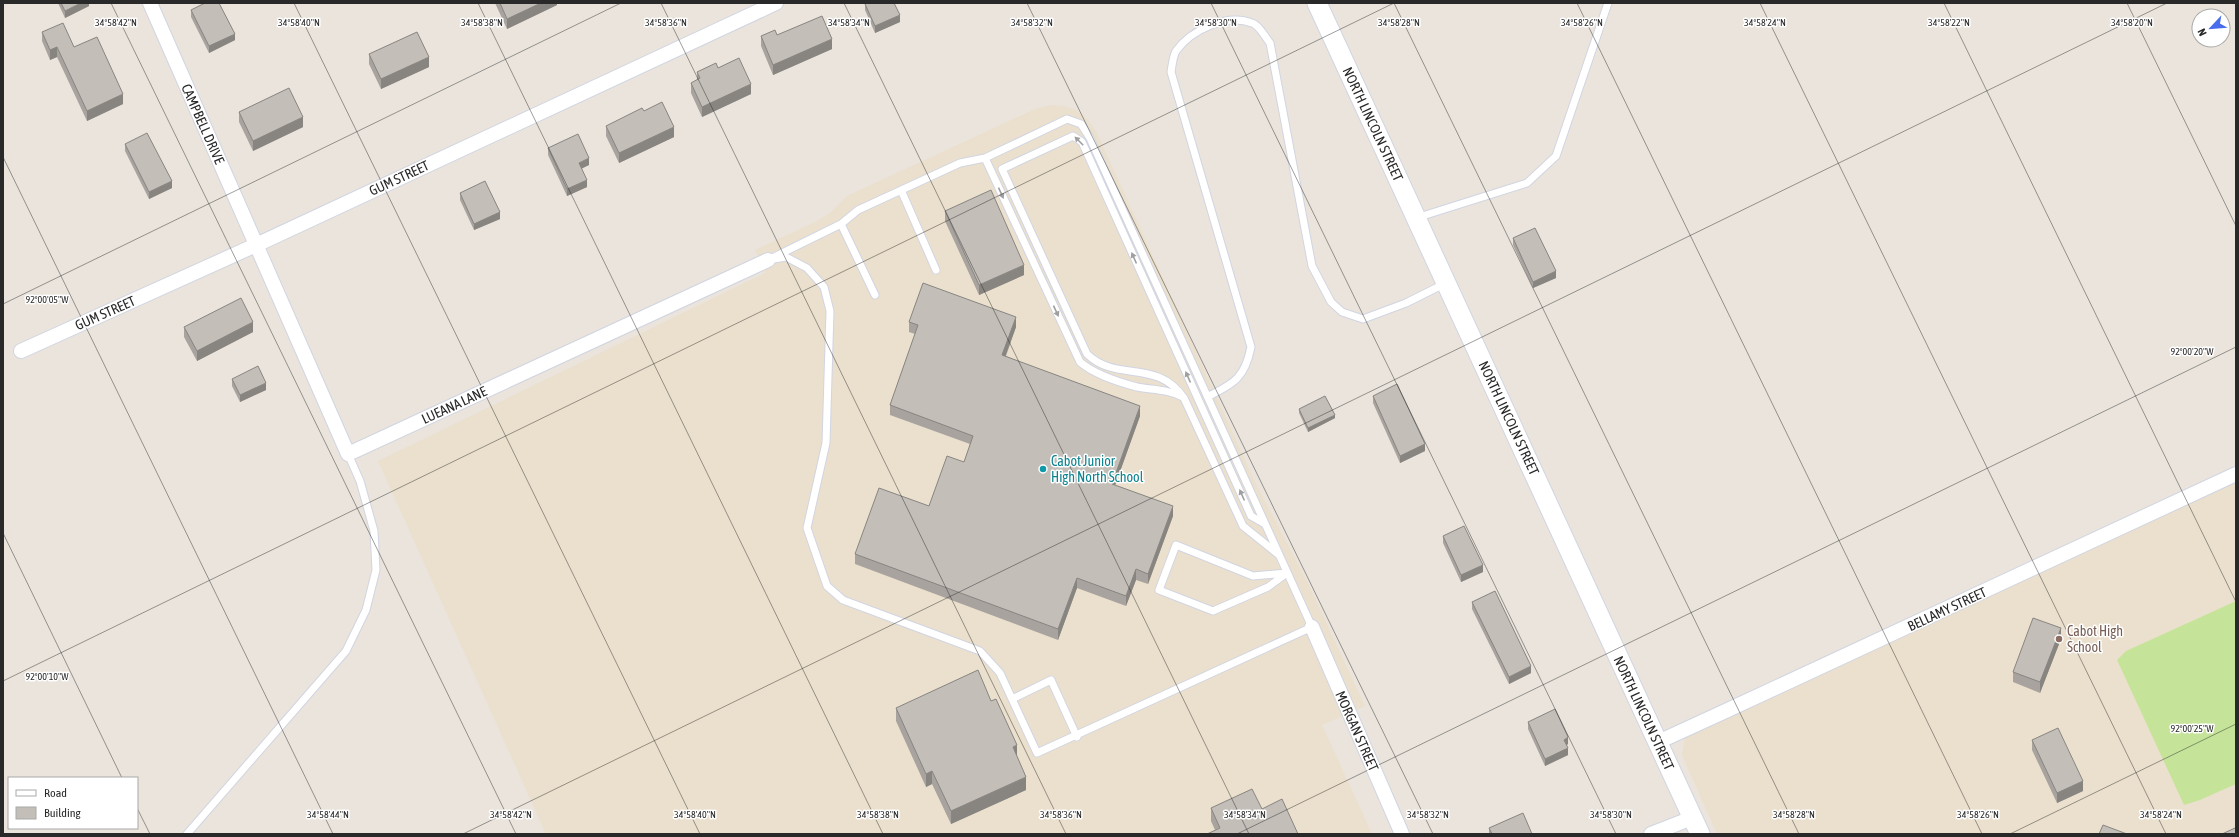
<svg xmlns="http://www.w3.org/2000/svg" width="2239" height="837" font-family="'Asap Condensed',sans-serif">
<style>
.education{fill:#ebe0cd}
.pitch{fill:#c6e499}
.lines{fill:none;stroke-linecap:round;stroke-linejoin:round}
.lane-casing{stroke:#d1d5e1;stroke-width:9}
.street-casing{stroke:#d1d5e1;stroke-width:16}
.secondary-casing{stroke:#d1d5e1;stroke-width:21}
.lane{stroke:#fff;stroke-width:7}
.street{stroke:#fff;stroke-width:14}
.secondary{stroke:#fff;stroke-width:19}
.wall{fill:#a8a39e}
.shaded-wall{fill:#888581}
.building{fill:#c3beb8;stroke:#888581}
.oneway{fill:#9f9f9f}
.ticks{fill:none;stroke:#292929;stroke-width:1;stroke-opacity:0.45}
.culture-dot{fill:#0f9aa8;stroke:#fff;stroke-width:1.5}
.education-dot{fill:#8d6e63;stroke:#fff;stroke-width:1.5}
.labels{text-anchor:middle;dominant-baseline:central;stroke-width:3;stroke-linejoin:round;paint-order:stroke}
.street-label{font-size:14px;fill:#292929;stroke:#fff}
.culture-label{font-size:14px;fill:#0d838f;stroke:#fff;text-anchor:start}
.education-label{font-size:14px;fill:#785e54;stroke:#fff;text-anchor:start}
.ticks-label{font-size:10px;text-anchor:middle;fill:#292929;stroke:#fff;stroke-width:3;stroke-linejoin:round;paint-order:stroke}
</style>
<rect width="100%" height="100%" fill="#eae4dc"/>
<path class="education" d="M1050,105L1064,106L1078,111L1089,121L1097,133L1255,482L1308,583L1365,706L1322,725L1372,834H546L378,461L765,273L755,250L817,221L830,213L847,196L1035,109Z
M2236,475V834H1717L1682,755L1685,738L1690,731Z"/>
<path class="pitch" d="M2236,601V784L2200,800L2184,805L2117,660L2126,651Z"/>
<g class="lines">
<g class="lane-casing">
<path id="lane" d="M1067,119L1081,124L1090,138L1312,627L1037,753L1000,673L980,651L843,600L827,586L807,528L826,443L830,311L824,287L807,268L786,257L768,260L841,224L858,210L960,163L985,158Z
M985,158L1080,362C1095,375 1118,382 1137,387C1154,390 1167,389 1183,397
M901,190L936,270
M1416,218L1527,183L1556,156L1608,3
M841,224L875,295
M1209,396C1235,383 1245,377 1251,347L1171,72C1172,66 1173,56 1176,51C1191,30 1227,13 1252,23C1259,25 1265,37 1270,43L1312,266L1331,302L1342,312L1363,319L1406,303L1446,283
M1265,524L1251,516L1082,142L1073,136L1002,169L1087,354C1117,383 1156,358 1184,398L1243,526L1279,555
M1176,545L1253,576L1287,573L1268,587L1213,611L1159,590Z
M1012,699L1051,680L1077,737
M187,834L346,651L366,610L376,570L374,531L360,481L348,454"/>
</g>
<g class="street-casing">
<path id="street" d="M150,3L348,454L768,260
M21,351L256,245L776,3
M1312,627L1402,834
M1658,742C1851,654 2042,562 2236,474
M1651,834L1692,818"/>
</g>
<g class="secondary-casing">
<path id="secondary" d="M1317,3L1700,834"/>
</g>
<use href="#lane" class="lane"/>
<use href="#street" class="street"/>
<use href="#secondary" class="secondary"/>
</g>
<path class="wall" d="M58,3H89V6L65,18Z
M495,3H557V5L507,29Z
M865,4L900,22L875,33L865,10Z
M191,10L235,40L209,53L191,17Z
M42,32L74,47L123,104L87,121L57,57L50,60L42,41Z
M761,36L832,49L773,75L761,46Z
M369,54L429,67L381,89L369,64Z
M718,68L751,94L702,117L691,93V83L697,80V72Z
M644,111L674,137L619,163L606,136V126Z
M239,112L303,127L253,151L239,122Z
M125,144L172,188L149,199L125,151Z
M548,148L589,165L581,168L587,187L567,196L548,155Z
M460,193L500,219L474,230L460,200Z
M945,211L1024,275L979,295L945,221Z
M1513,238L1556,278L1533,288L1513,245Z
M909,322L1016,327L1006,356L1140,416L1115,485L1173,516L1148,584L1136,580L1126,606L1077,588L1058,640L855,564V554L929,506L964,462L970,444L890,415V405L915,334L909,332Z
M184,327L253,332L197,361L184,337Z
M232,379L266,390L240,402L232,386Z
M1373,396L1425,451L1400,463L1373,403Z
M1299,409L1335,418L1308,432L1299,413Z
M1443,536L1483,572L1461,582L1443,543Z
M1472,602L1531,673L1509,684L1472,609Z
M2061,639L2040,693L2013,682V672Z
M896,708L1017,757L1026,790L951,824L932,784L926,787L896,721Z
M1528,722L1568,744L1566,745L1568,755L1545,766L1528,729Z
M2032,740L2083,791L2057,803L2032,750Z
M1211,808L1262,809L1215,830L1211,821Z
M1489,828L1532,834H1489Z"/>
<path class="shaded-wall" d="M81,3H89V6L65,18V11Z
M541,3H557V5L507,29V19Z
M900,15V22L875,33V26Z
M235,34V40L209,53V46Z
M832,39V49L773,75V65Z
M57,47V57L50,60V50Z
M429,57V67L381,89V79Z
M751,84V94L702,117V107Z
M123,94V104L87,121V111Z
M303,117V127L253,151V141Z
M674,127V137L619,163V153Z
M589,158V165L579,170V163Z
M587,180V187L567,196V189Z
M172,181V188L149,199V192Z
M500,212V219L474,230V224Z
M1024,265V275L979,295V285Z
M1556,271V278L1533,288V282Z
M1016,317V327L1002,365V355Z
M253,322V332L197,361V351Z
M266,383V390L240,402V395Z
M1140,406V416L1112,494V484Z
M1335,415V418L1308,432V428Z
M1425,444V451L1400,463V456Z
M1173,506V516L1148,584V574Z
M1483,565V572L1461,582V575Z
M1136,569V580L1126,606V596Z
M1077,578V588L1058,640V629Z
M2061,628V639L2040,693V682Z
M1531,666V673L1509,684V677Z
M1568,737V744L1564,747V740Z
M1017,745V758L1013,747Z
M1568,748V755L1545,766V759Z
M932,771V784L926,787V774Z
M1026,777V790L951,824V811Z
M2083,781V791L2057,803V793Z"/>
<path class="building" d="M61,3H81L65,11Z
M205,3H219L235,34L209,46L191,10Z
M500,3H541L507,19Z
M866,3H894L900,15L875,26L865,4Z
M822,16L832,39L773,65L761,36L775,30L777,35Z
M63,23L74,47L97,37L123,94L87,111L57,47L50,50L42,32Z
M417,32L429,57L381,79L369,54Z
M739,58L751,84L702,107L691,83L700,78L697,72L716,63L718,68Z
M289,88L303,117L253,141L239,112Z
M662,102L674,127L619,153L606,126L642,108L644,111Z
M147,133L172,181L149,192L125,144Z
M578,134L589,158L579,163L587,180L567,189L548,148Z
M485,181L500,212L474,224L460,193Z
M991,190L1024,265L979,285L945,211Z
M1535,228L1556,271L1533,282L1513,238Z
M923,283L1016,317L1002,355L1140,406L1112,484L1173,506L1148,574L1136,569L1126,596L1077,578L1058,629L855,554L879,488L929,506L947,456L964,462L973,436L890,405L918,325L909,322Z
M241,298L253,322L197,351L184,327Z
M258,366L266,383L240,395L232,379Z
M1397,384L1425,444L1400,456L1373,396Z
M1325,396L1335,415L1308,428L1299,409Z
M1464,526L1483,565L1461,575L1443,536Z
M1495,591L1531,666L1509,677L1472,602Z
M2033,618L2061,628L2040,682L2013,672Z
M978,670L991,701L996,699L1017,745L1013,747L1026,777L951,811L932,771L926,774L896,708Z
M1555,709L1568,737L1564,740L1568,748L1545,759L1528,722Z
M2058,728L2083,781L2057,793L2032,740Z
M1252,789L1262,809L1282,799L1298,834H1207L1220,828L1211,808Z
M1523,813L1532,834H1492L1489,828Z
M2103,825L2127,834H2099Z
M2235,828L2236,831V834H2222Z"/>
<defs><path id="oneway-solid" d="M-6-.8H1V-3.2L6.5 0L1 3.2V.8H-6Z"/></defs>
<g class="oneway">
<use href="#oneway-solid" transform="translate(1079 141) rotate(-135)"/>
<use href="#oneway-solid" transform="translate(1001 193) rotate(65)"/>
<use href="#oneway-solid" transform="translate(1134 258) rotate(-114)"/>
<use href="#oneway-solid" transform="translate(1056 311) rotate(65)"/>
<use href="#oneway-solid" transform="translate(1188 377) rotate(-114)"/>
<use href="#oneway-solid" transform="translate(1242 495) rotate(-114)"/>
</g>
<path class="ticks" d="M111,3L516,834M294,3L700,834M478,3L883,834M661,3L1066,834M844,3L1249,834M1027,3L1433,834M1211,3L1616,834M1394,3L1799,834M1577,3L1982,834M1760,3L2166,834M1944,3L2236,602M2127,3L2236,226M3,157L333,834M3,304L621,3M3,533L122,778M3,681L1394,3M137,808L150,834M463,834L2167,3M1237,834L2236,347M2010,834L2236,724"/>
<circle class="culture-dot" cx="1043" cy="469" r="4"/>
<circle class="education-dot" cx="2059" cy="639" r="4"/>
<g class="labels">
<g class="street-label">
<text transform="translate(203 124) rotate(66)">CAMPBELL DRIVE</text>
<text transform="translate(1373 124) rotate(65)">NORTH LINCOLN STREET</text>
<text transform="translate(399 178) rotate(-25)">GUM STREET</text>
<text transform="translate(105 313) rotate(-24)">GUM STREET</text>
<text transform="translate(454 405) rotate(-25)">LUEANA LANE</text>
<text transform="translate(1509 418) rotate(65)">NORTH LINCOLN STREET</text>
<text transform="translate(1947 609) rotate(-25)">BELLAMY STREET</text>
<text transform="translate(1644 713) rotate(65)">NORTH LINCOLN STREET</text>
<text transform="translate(1357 731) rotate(66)">MORGAN STREET</text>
</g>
<g class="culture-label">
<text x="1051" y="461">Cabot Junior<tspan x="1051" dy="16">High North School</tspan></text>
</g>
<g class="education-label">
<text x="2067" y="631">Cabot High<tspan x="2067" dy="16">School</tspan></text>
</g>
</g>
<g class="ticks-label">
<text x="116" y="26">34°58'42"N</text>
<text x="299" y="26">34°58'40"N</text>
<text x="482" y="26">34°58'38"N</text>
<text x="666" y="26">34°58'36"N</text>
<text x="849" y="26">34°58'34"N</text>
<text x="1032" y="26">34°58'32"N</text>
<text x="1216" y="26">34°58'30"N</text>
<text x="1399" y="26">34°58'28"N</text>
<text x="1582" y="26">34°58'26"N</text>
<text x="1765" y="26">34°58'24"N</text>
<text x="2132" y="26">34°58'20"N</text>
<text x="1949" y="26">34°58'22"N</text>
<text x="47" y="303">92°00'05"W</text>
<text x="2192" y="355">92°00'20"W</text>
<text x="47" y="680">92°00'10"W</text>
<text x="2192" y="732">92°00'25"W</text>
<text x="328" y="818">34°58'44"N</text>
<text x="511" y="818">34°58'42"N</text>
<text x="695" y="818">34°58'40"N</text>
<text x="878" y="818">34°58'38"N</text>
<text x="1061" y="818">34°58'36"N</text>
<text x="1245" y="818">34°58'34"N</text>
<text x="1428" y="818">34°58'32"N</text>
<text x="1611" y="818">34°58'30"N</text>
<text x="1794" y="818">34°58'28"N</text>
<text x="1978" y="818">34°58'26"N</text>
<text x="2161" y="818">34°58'24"N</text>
</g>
<rect width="2239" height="837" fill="none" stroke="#292929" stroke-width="8"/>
<rect x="8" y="777" width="130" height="52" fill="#ffffff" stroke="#a9a9a9"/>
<rect x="16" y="790" width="20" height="6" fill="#ffffff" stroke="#a9a9a9"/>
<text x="44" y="797" font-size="12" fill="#292929">Road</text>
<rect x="16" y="807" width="20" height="12" fill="#c3beb8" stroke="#a9a9a9"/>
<text x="44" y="817" font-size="12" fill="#292929">Building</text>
<g transform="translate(2211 28) rotate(244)"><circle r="19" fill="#ffffff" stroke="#a9a9a9"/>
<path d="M0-3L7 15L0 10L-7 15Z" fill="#486cec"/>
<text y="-6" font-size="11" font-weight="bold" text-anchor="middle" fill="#292929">N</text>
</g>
</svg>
